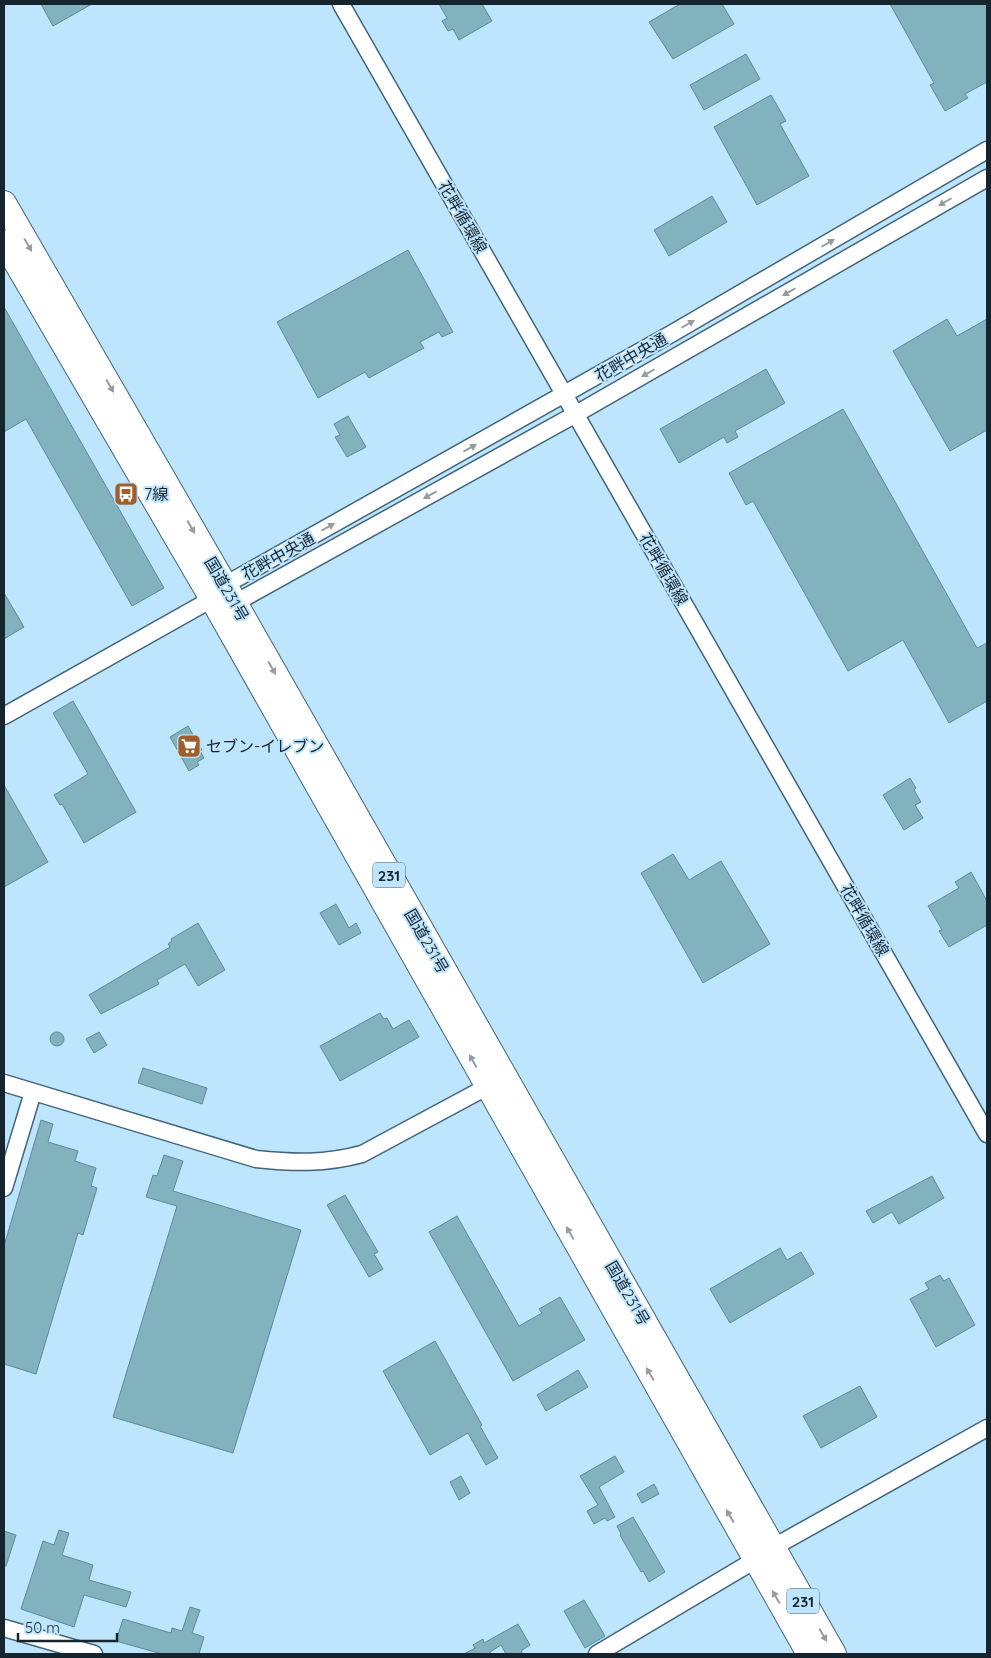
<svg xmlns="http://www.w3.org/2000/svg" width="991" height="1658" font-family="Quicksand,'Noto Sans JP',sans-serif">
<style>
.building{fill:#83b2bf;stroke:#5d8b98}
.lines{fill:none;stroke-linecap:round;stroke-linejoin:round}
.minor-casing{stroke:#42657a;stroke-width:19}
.highway-casing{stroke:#42657a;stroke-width:26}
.minor{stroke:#fff;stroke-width:16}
.highway{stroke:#fff;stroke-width:24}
.oneway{fill:#969ca0}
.labels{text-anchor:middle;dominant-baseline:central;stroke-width:4;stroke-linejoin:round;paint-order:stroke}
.shield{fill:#bee5fe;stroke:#485e6c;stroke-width:1}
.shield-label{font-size:15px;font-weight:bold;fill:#15242d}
.street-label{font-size:16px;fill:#15242d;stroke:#bee5fe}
.poi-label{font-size:16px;fill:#15242d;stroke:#bee5fe;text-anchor:start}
</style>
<rect width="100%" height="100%" fill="#bee5fe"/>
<path class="building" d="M41,4H92L53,26Z
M439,4H482L492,21L459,40L453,29L448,31L442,21L447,18Z
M680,4H722L734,24L673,59L649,22Z
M890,4H987V82L965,94L968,98L945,111L930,85L934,83Z
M746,54L760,79L704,110L690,85Z
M771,95L786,121L780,124L809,176L757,205L714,127Z
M712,196L727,222L669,256L654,230Z
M408,250L453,332L442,337L439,332L420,342L424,348L369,378L365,372L318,398L277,322Z
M4,307L164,588L132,606L26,419L4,432Z
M947,319L957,336L987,319V430L950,451L893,351Z
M766,369L785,403L735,431L738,437L727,443L724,437L679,463L660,429Z
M843,409L977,648L987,643V701L949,723L903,640L848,671L753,501L746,505L729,473Z
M348,416L366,447L347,457L335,437L340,435L334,424Z
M4,593L24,627L4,639Z
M73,701L136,812L84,843L62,804L60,805L54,795L88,774L53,713Z
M188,726L202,750L200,751L204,758L197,762L199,765L189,771L170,737Z
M910,778L916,788L914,790L921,802L915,805L923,818L904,830L883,795Z
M4,785L48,862L4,887Z
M673,854L689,880L721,861L770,944L703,983L641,873Z
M971,872L987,901V925L949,947L939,931L942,930L928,906L959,888L955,882Z
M336,904L349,928L356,923L361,933L339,945L320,913Z
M198,923L225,970L198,986L185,964L157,980L159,984L101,1014L89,995L170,947L168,944L172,941L171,939Z
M380,1013L384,1019L387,1018L393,1029L409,1020L419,1037L340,1081L320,1046Z
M99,1032L107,1045L94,1053L86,1039Z
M50 1039a7 7 0 1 1 14 0a7 7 0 1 1-14 0Z
M143,1068L207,1088L202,1104L138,1083Z
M41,1120L53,1124L48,1142L78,1151L75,1161L96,1168L91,1186L97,1188L83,1235L78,1233L36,1374L4,1364V1246Z
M164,1155L183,1161L173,1191L301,1230L233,1453L113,1417L177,1206L146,1197L153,1175L157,1176Z
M932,1176L944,1198L899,1224L892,1212L873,1223L866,1211Z
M345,1195L378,1252L374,1254L383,1269L369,1277L327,1205Z
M457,1216L519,1326L542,1313L539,1309L560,1297L585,1340L513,1381L429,1232Z
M780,1248L787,1260L801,1252L814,1274L730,1323L710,1289Z
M940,1275L944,1281L949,1278L975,1325L936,1347L910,1299L929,1289L925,1283Z
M435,1341L482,1425L480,1426L498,1458L486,1465L468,1433L430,1455L383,1371Z
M578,1370L588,1387L546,1411L537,1395Z
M860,1386L877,1417L821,1448L803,1416Z
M615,1456L624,1472L599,1487L615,1517L607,1521L605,1518L594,1524L587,1511L598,1505L580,1476Z
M461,1476L470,1493L459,1500L450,1482Z
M654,1484L659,1494L642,1503L637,1494Z
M633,1517L665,1572L649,1582L643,1571L641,1572L620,1535L621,1534L617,1526Z
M59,1530L69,1533L62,1555L93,1565L89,1580L131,1592L126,1607L84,1595L74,1627L21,1609L43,1541L54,1545Z
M4,1531L16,1535L6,1566H4Z
M584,1600L605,1636L585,1648L564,1611Z
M190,1607L200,1610L192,1633L204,1637L199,1654H162L116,1641L123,1619L171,1633L172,1628L182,1631Z
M518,1624L530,1645L521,1651L523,1654H506L501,1645L490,1652L491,1654H464L475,1648L473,1645L483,1639L484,1643Z"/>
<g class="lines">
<g class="minor-casing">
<path id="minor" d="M341,4L987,1134
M227,602L235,603L576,414L987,178
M4,716L212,599L225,585L671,334L987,150
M4,1083L256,1159C294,1163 325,1164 362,1154L496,1082
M4,1188L33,1092
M4,1628L94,1654
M597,1654L745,1566L754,1558L987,1428"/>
</g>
<g class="highway-casing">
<path id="highway" d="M4,203L225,585L834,1654
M4,242L212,599L809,1654"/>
</g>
<use href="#minor" class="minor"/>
<use href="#highway" class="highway"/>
</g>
<defs><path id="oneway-solid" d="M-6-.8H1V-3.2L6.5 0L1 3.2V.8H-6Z" transform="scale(1.25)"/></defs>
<g class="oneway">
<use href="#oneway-solid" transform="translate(945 202) rotate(150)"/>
<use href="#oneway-solid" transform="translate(828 243) rotate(-30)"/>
<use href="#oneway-solid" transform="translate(28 245) rotate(60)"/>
<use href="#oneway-solid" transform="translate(789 292) rotate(150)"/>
<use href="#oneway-solid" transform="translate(688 324) rotate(-30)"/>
<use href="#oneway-solid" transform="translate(648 373) rotate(150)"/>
<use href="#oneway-solid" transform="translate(110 386) rotate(60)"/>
<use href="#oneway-solid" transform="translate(470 448) rotate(-29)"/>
<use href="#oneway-solid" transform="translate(430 495) rotate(151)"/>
<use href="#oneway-solid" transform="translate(191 527) rotate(60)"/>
<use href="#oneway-solid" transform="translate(328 527) rotate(-29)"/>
<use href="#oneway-solid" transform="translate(272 668) rotate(60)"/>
<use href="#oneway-solid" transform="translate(473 1061) rotate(-119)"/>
<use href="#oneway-solid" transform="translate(570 1233) rotate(-120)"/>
<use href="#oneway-solid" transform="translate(650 1374) rotate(-120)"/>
<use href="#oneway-solid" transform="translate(730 1516) rotate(-120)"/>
<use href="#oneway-solid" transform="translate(776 1597) rotate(-120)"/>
<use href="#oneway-solid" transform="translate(823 1635) rotate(60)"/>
</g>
<defs>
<g id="bus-square" transform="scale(1.25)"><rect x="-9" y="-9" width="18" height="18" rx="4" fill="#a05e2a" stroke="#bee5fe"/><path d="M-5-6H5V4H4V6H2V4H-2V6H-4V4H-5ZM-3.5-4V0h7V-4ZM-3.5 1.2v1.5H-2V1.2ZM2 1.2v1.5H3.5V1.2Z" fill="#fff"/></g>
<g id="supermarket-square" transform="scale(1.25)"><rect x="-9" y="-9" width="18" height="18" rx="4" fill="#a05e2a" stroke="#bee5fe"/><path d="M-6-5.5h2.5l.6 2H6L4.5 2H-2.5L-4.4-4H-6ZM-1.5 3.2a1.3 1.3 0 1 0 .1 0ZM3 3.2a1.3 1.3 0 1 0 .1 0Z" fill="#fff"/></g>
</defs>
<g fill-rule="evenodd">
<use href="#bus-square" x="126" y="494"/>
<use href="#supermarket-square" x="189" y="746"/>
</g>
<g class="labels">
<g class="shield">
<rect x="373" y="862.5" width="32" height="25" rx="4"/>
<rect x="787" y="1588.5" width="32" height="25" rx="4"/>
</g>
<g class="shield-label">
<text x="389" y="875">231</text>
<text x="803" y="1601">231</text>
</g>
<g class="street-label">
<text transform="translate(463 217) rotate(60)">花畔循環線</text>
<text transform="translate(631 357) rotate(-30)">花畔中央通</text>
<text transform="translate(278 556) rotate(-29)">花畔中央通</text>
<text transform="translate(664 569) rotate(60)">花畔循環線</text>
<text transform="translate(227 589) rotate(60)">国道231号</text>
<text transform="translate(865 920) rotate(60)">花畔循環線</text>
<text transform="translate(427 941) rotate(60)">国道231号</text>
<text transform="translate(628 1293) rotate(60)">国道231号</text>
</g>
<g class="poi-label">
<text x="144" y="494">7線</text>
<text x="206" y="746">セブン-イレブン</text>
</g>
</g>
<rect width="991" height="1658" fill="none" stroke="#15242d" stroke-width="10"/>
<path d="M18 1633v8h99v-8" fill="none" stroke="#15242d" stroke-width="2.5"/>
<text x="25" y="1633" font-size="15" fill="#15242d" stroke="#bee5fe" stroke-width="4" paint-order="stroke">50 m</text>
</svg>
